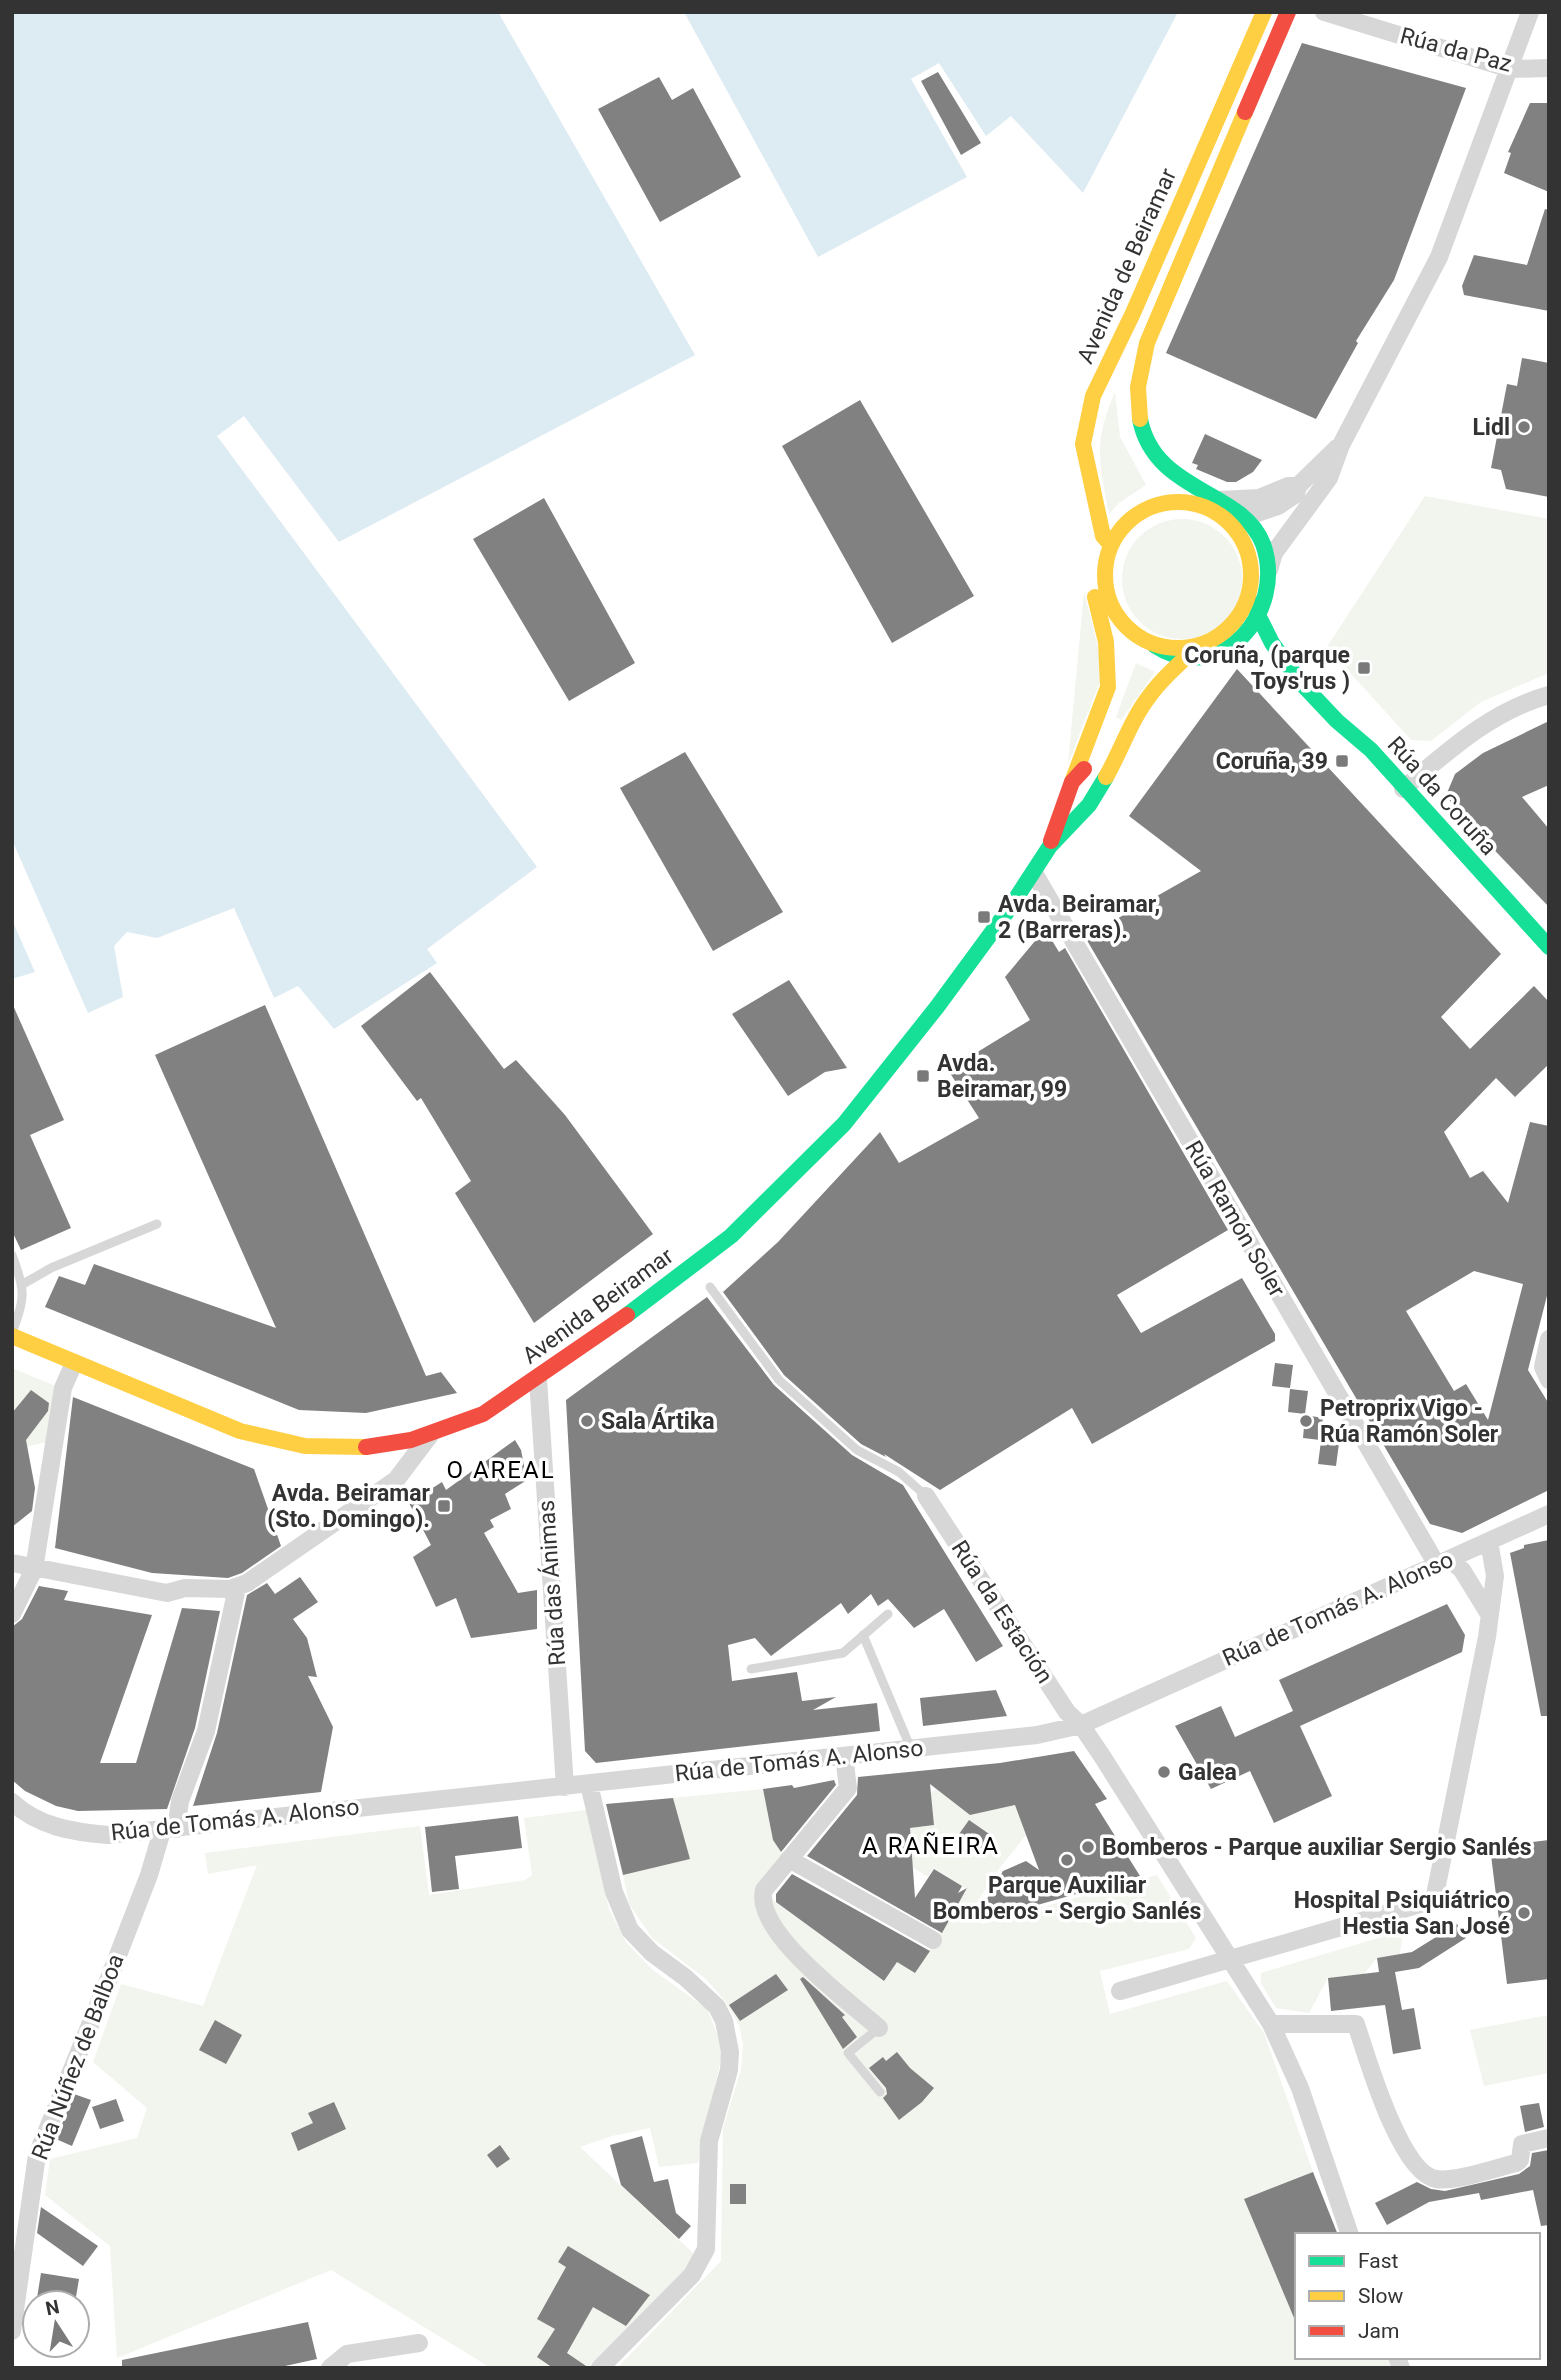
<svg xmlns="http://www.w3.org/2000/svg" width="1561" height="2380" font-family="Roboto,sans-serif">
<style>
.green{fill:#f1f5ed}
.water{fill:#ddebf3}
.building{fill:#818181;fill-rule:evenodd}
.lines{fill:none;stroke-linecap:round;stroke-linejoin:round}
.lane{stroke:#d7d7d7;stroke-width:9}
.street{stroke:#d7d7d7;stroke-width:18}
.fast{stroke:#16e098;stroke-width:16}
.slow{stroke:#ffcf43;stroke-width:16}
.jam{stroke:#f24e42;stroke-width:16}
.poi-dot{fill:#7a7a7a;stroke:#fff;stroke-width:2.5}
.labels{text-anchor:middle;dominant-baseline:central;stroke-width:7;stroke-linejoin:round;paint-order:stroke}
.street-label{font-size:23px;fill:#333;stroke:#fff}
.poi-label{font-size:23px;font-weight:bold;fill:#333;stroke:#fff;text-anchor:start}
.neighbourhood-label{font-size:24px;letter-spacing:2px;fill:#000;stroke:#fff}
</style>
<rect width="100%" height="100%" fill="#fff"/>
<path class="green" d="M1115,392L1120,437L1146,485L1119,503L1109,514C1099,461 1093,443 1115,392Z
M1425,496L1549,519V673L1481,702L1431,741L1411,740L1327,647Z
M1122 579a60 60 0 1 1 120 0a60 60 0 1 1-120 0Z
M1084,592L1104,671L1068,764Z
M1136,663L1155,672L1121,720L1116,717Z
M12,1368L58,1387L51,1441L12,1450Z
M936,1788L970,1815L1015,1805L1026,1835L999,1869L974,1907L982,1924L1157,1875L1196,1938L1189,1949L1100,1971L1110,2014L1227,1981L1264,2033L1313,2172L1244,2199L1297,2325V2357H1387L1391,2368H617L721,2261L723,2128L741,2070L743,2044L739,2025L725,2001L707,1980L652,1938L629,1904L623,1875L689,1859L673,1798L763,1789L773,1840L783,1856L769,1897L883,1981V1953L915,1973L967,1889L934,1868L928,1877L899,1859L910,1828L934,1825L931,1793Z
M586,1810L609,1909L626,1942L653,1970L707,2009L716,2031L722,2055L698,2163L659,2167L650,2128L612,2136L580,2147L695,2255L690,2274L592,2368H491L331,2270L117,2358L110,2246L45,2195L50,2159L137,2138L147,2108L93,2062L121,1984L203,2006L257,1865L208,1874L205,1853L420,1826L429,1895L525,1880L532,1875L524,1818Z
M1395,1933L1402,1938L1400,1954L1377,1958L1364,1974L1328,1978L1309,2013L1276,2008L1261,1983V1973Z
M1549,2015V2073L1484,2086L1470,2030Z"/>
<path class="water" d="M12,12H498L695,355L339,542L244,416L217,436L537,867L427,949L437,963L334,1029L298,986L274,998L234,908L157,938L127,932L114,946L123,997L88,1013L12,840Z
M684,12H1178L1083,193L1011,116L986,136L939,63L911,79L967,177L818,257Z
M12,920L35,972L12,979Z"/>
<path class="building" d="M1302,43L1466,88L1394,280L1356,341L1358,343L1316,419L1166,353Z
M938,72L981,143L961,155L921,81Z
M659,77L672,100L693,88L741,177L660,222L598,109Z
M1530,103H1549V192L1504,173L1511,153L1508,152Z
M1545,209L1549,210V311L1464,295L1462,286L1474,255L1527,265Z
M1522,358L1549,363V497L1506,489L1501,470L1491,468L1507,384L1517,386Z
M860,400L974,596L892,643L782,446Z
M1205,434L1262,460L1253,472L1236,482H1227L1196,469L1198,465L1192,463Z
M544,498L635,663L569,701L473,539Z
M1237,669L1501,954L1441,1017L1470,1049L1534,986L1549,1002V1064L1515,1097L1496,1078L1444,1132L1470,1178L1483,1171L1508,1203L1530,1122L1549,1126V1288L1528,1370L1549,1404V1490L1462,1533L1430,1524L1085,937L1201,871L1129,816ZM1474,1271L1523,1284L1488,1420L1466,1384L1454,1391L1406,1311Z
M1549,721V785L1522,797L1549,829V907L1452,806L1447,793L1455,774L1483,753Z
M685,752L783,912L713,951L620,788Z
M1045,929L1059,952L1065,948L1228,1230L1117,1295L1141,1333L1242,1278L1275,1334V1341L1092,1444L1072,1408L940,1490L884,1454L886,1457L861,1444L784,1375L723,1292L778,1242L880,1132L899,1163L979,1118L948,1070L1030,1020L1005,977Z
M430,972L504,1069L516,1060L565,1115L653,1234L534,1323L455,1193L471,1181L421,1098L417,1101L361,1026Z
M789,980L847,1068L825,1072L788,1096L732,1014Z
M12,1003L64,1120L30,1135L71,1228L21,1250L12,1231Z
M265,1005L426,1376L441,1372L457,1393L366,1413L299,1410L45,1307L59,1276L85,1285L94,1264L276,1328L155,1055Z
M707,1297L774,1385L852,1455L903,1485L1003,1646L976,1662L944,1609L914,1628L888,1599L878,1606L871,1594L848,1614L841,1603L771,1656L755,1638L728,1645L732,1681L797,1672L802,1701L836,1697L813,1710L877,1703L880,1731L596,1763L585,1751L566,1400Z
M1275,1363L1293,1365L1290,1388L1272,1386Z
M1290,1389L1308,1391L1305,1414L1288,1412Z
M31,1390L49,1403L48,1411L26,1440L35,1488L32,1511L12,1527V1413Z
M73,1397L254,1469L281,1546L242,1573L228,1578L152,1573L55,1548Z
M1305,1415L1323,1418L1320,1440L1303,1438Z
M515,1440L521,1450L527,1480L505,1494L511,1509L490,1520L494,1527L484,1533L518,1593L537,1590V1629L471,1638L456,1598L436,1607L413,1557L431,1545L409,1503L442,1482L446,1490Z
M1321,1441L1339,1443L1336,1466L1318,1464Z
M1549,1540V1716H1541L1510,1553L1524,1548V1545Z
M300,1577L318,1602L293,1619L307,1638L317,1677L308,1676L333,1727L321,1792L193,1806L217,1733L247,1595L267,1583L275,1594Z
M39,1586L68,1591L64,1600L152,1615L100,1763H136L182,1608L220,1611L195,1728L167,1809L78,1811L56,1806L25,1791L12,1780V1627L22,1619Z
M1447,1604L1465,1635L1462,1652L1300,1726L1332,1796L1274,1823L1250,1771L1211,1789L1175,1726L1221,1706L1235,1737L1293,1711L1279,1680Z
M996,1690L1007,1716L923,1726L920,1698Z
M1074,1751L1107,1799L1095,1804L1140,1876L995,1917L987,1899L1003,1871L1026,1861L1039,1870L1015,1805L970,1815L930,1784L934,1825L910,1828L915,1898L934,1869L962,1886L958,1893L967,1888L942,1933L807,1856L857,1795L858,1777L1000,1763Z
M834,1780L836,1785L781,1852L773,1840L763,1789L792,1785L794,1788Z
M673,1798L690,1859L623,1875L606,1804Z
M518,1816L522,1848L455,1856L459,1889L432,1892L425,1827Z
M969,1820L995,1838L983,1856L957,1837Z
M1549,1840V1979L1507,1984L1490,1847Z
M792,1874L930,1951L915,1973L897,1962L884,1981L776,1902V1894Z
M1457,1924L1466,1938L1419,1968L1395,1972L1402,2010L1414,2008L1421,2049L1393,2054L1385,2005L1331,2011L1328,1978L1379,1972L1377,1958L1412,1952Z
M776,1974L788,1990L740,2021L729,2005Z
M803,1977L845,2015L842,2017L857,2037L843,2049L800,1979Z
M215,2020L242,2035L226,2064L199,2050Z
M897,2052L910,2068L934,2088L922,2102L899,2120L883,2098L887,2094L886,2088L869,2068L883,2057L886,2061Z
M74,2094L91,2100L72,2146L56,2139Z
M116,2099L124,2121L100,2129L92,2107Z
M334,2102L346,2129L298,2151L291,2133L313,2123L308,2113Z
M1539,2103L1544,2127L1525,2132L1520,2106Z
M642,2136L654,2182L668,2179L676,2213L691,2226L679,2239L621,2185L610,2145Z
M500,2145L510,2159L497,2168L487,2155Z
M1549,2150V2225L1541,2226L1533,2190L1481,2200L1479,2193L1429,2202L1387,2225L1375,2203L1417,2182L1431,2189L1445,2191L1519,2174L1530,2166L1532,2153Z
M1313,2172L1338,2235H1297V2325L1244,2199Z
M730,2184H746V2204H730Z
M41,2207L98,2246L83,2266L37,2233Z
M568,2246L650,2295L626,2326L593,2307L567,2353L589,2368H553L537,2357L555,2329L537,2319L566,2267L558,2262Z
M41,2273L79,2279L75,2303L37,2298Z
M308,2322L317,2359L276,2368H122V2360Z"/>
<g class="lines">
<path class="lane" d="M12,1255C25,1289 26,1298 12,1332
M23,1284L51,1268L157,1224
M710,1287L779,1380L857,1450L899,1472L926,1496
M863,1635L911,1749
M751,1669L843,1653L888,1614
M879,2028L848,2053L880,2092"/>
<path class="street" d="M1324,12L1510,69L1549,68
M1219,500L1259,498L1288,486H1298
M1237,520L1278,506L1296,494L1298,486L1338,447
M1269,570L1274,553L1329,478L1341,445L1439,257L1530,12
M1403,789C1448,751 1491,711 1549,695
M1034,873L1437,1565
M1549,1339L1543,1367L1549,1380
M538,1379L565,1787
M926,1496L1067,1712L1081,1725L1102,1756L1271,2024L1300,2088L1350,2235
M1449,1559L1462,1570L1489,1614
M12,1563L167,1593L185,1588L230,1589L247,1583L396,1480L430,1435
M12,1614L34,1569L63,1388L74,1363
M844,1756L848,1788L764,1890C753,1932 850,2002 879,2028
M589,1784L614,1892L630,1930L652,1953L686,1978L717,2007L724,2021L730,2052L729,2070L709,2141L706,2249L692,2275L600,2368
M12,1802C39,1827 73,1832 108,1835L1037,1735L1081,1725L1549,1514
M176,1829L180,1801L206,1731L237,1588
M789,1859L933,1940
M1120,1991L1434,1900L1487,1637L1495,1576L1489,1541
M1271,2024H1356C1367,2057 1400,2173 1436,2179C1456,2182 1495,2168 1516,2163L1520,2160L1522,2144L1549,2138
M12,2331L37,2155L108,1981L149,1875L162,1831
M1397,2357L1401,2368
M330,2368L347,2354L419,2343"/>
<path class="fast" d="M1140,419C1154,493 1243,490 1263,544C1287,611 1221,689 1154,645
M1252,603L1272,643L1302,684L1337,721L1371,750L1549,947
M627,1315L731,1236L844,1124L937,1007L1009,909L1050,846L1089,805L1106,777"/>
<path class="slow" d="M1140,419L1138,387L1147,343L1245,112
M1105 575a73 73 0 1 1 146 0a73 73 0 1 1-146 0Z
M1111,545L1103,536L1083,444L1093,396L1133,313L1264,12
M1106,777C1122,749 1131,719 1151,694C1164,676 1183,661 1198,646
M1072,782L1108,687L1106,642L1095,597
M12,1336L240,1431L305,1446L366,1447"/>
<path class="jam" d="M1245,112L1288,12
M1051,841L1072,782L1084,769
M366,1447L411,1440L483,1414L627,1315"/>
</g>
<g class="poi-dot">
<circle cx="1524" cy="427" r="7"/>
<rect x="1357" y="661" width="14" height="14" rx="3.5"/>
<rect x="1335" y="754" width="14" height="14" rx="3.5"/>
<rect x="977" y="910" width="14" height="14" rx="3.5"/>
<rect x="916" y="1069" width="14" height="14" rx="3.5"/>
<circle cx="587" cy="1421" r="7"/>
<circle cx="1306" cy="1421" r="7"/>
<rect x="437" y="1499" width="14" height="14" rx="3.5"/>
<circle cx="1164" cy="1772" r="7"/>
<circle cx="1088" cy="1847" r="7"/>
<circle cx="1067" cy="1860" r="7"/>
<circle cx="1524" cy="1913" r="7"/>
</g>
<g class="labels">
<g class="street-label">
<text transform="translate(1456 50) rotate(15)">Rúa da Paz</text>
<text transform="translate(1127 266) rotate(-66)">Avenida de Beiramar</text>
<text transform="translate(1442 796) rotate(48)">Rúa da Coruña</text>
<text transform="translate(1235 1219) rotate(60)">Rúa Ramón Soler</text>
<text transform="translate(598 1306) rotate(-36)">Avenida Beiramar</text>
<text transform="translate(552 1583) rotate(-94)">Rúa das Ánimas</text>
<text transform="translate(1338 1609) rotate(-24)">Rúa de Tomás A. Alonso</text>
<text transform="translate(1002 1612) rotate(57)">Rúa da Estación</text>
<text transform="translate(799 1761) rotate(-6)">Rúa de Tomás A. Alonso</text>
<text transform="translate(235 1820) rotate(-6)">Rúa de Tomás A. Alonso</text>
<text transform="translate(78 2057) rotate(-69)">Rúa Núñez de Balboa</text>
</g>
<g class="poi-label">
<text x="1510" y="427" text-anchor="end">Lidl</text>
<text x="1350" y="655" text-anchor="end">Coruña, (parque<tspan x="1350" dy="26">Toys'rus )</tspan></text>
<text x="1328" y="761" text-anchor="end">Coruña, 39</text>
<text x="998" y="904">Avda. Beiramar,<tspan x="998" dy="26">2 (Barreras).</tspan></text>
<text x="937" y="1063">Avda.<tspan x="937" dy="26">Beiramar, 99</tspan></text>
<text x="1320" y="1408">Petroprix Vigo -<tspan x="1320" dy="26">Rúa Ramón Soler</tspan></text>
<text x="601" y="1421">Sala Ártika</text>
<text x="430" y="1493" text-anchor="end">Avda. Beiramar<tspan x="430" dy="26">(Sto. Domingo).</tspan></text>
<text x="1178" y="1772">Galea</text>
<text x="1102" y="1847">Bomberos - Parque auxiliar Sergio Sanlés</text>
<text x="1067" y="1885" text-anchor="middle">Parque Auxiliar<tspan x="1067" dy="26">Bomberos - Sergio Sanlés</tspan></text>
<text x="1510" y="1900" text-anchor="end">Hospital Psiquiátrico<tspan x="1510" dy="26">Hestia San José</tspan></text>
</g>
<g class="neighbourhood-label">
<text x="501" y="1470">O AREAL</text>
<text x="931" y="1846">A RAÑEIRA</text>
</g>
</g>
<rect width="1561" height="2380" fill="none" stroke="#333333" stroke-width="28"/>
<rect x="1295" y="2233" width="245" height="126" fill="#ffffff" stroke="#adadad" stroke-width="2"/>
<rect x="1309" y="2256" width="35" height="10" fill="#16e098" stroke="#adadad" stroke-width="2"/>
<text x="1358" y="2268" font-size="21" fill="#333333">Fast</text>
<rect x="1309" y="2291" width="35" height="10" fill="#ffcf43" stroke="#adadad" stroke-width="2"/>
<text x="1358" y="2303" font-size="21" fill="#333333">Slow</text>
<rect x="1309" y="2326" width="35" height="10" fill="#f24e42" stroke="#adadad" stroke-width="2"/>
<text x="1358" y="2338" font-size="21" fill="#333333">Jam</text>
<g transform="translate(56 2324) rotate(348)"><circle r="33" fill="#ffffff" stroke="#adadad" stroke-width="2"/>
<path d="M0-5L12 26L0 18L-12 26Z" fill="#7a7a7a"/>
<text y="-10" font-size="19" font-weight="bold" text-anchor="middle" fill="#333333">N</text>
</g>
</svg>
